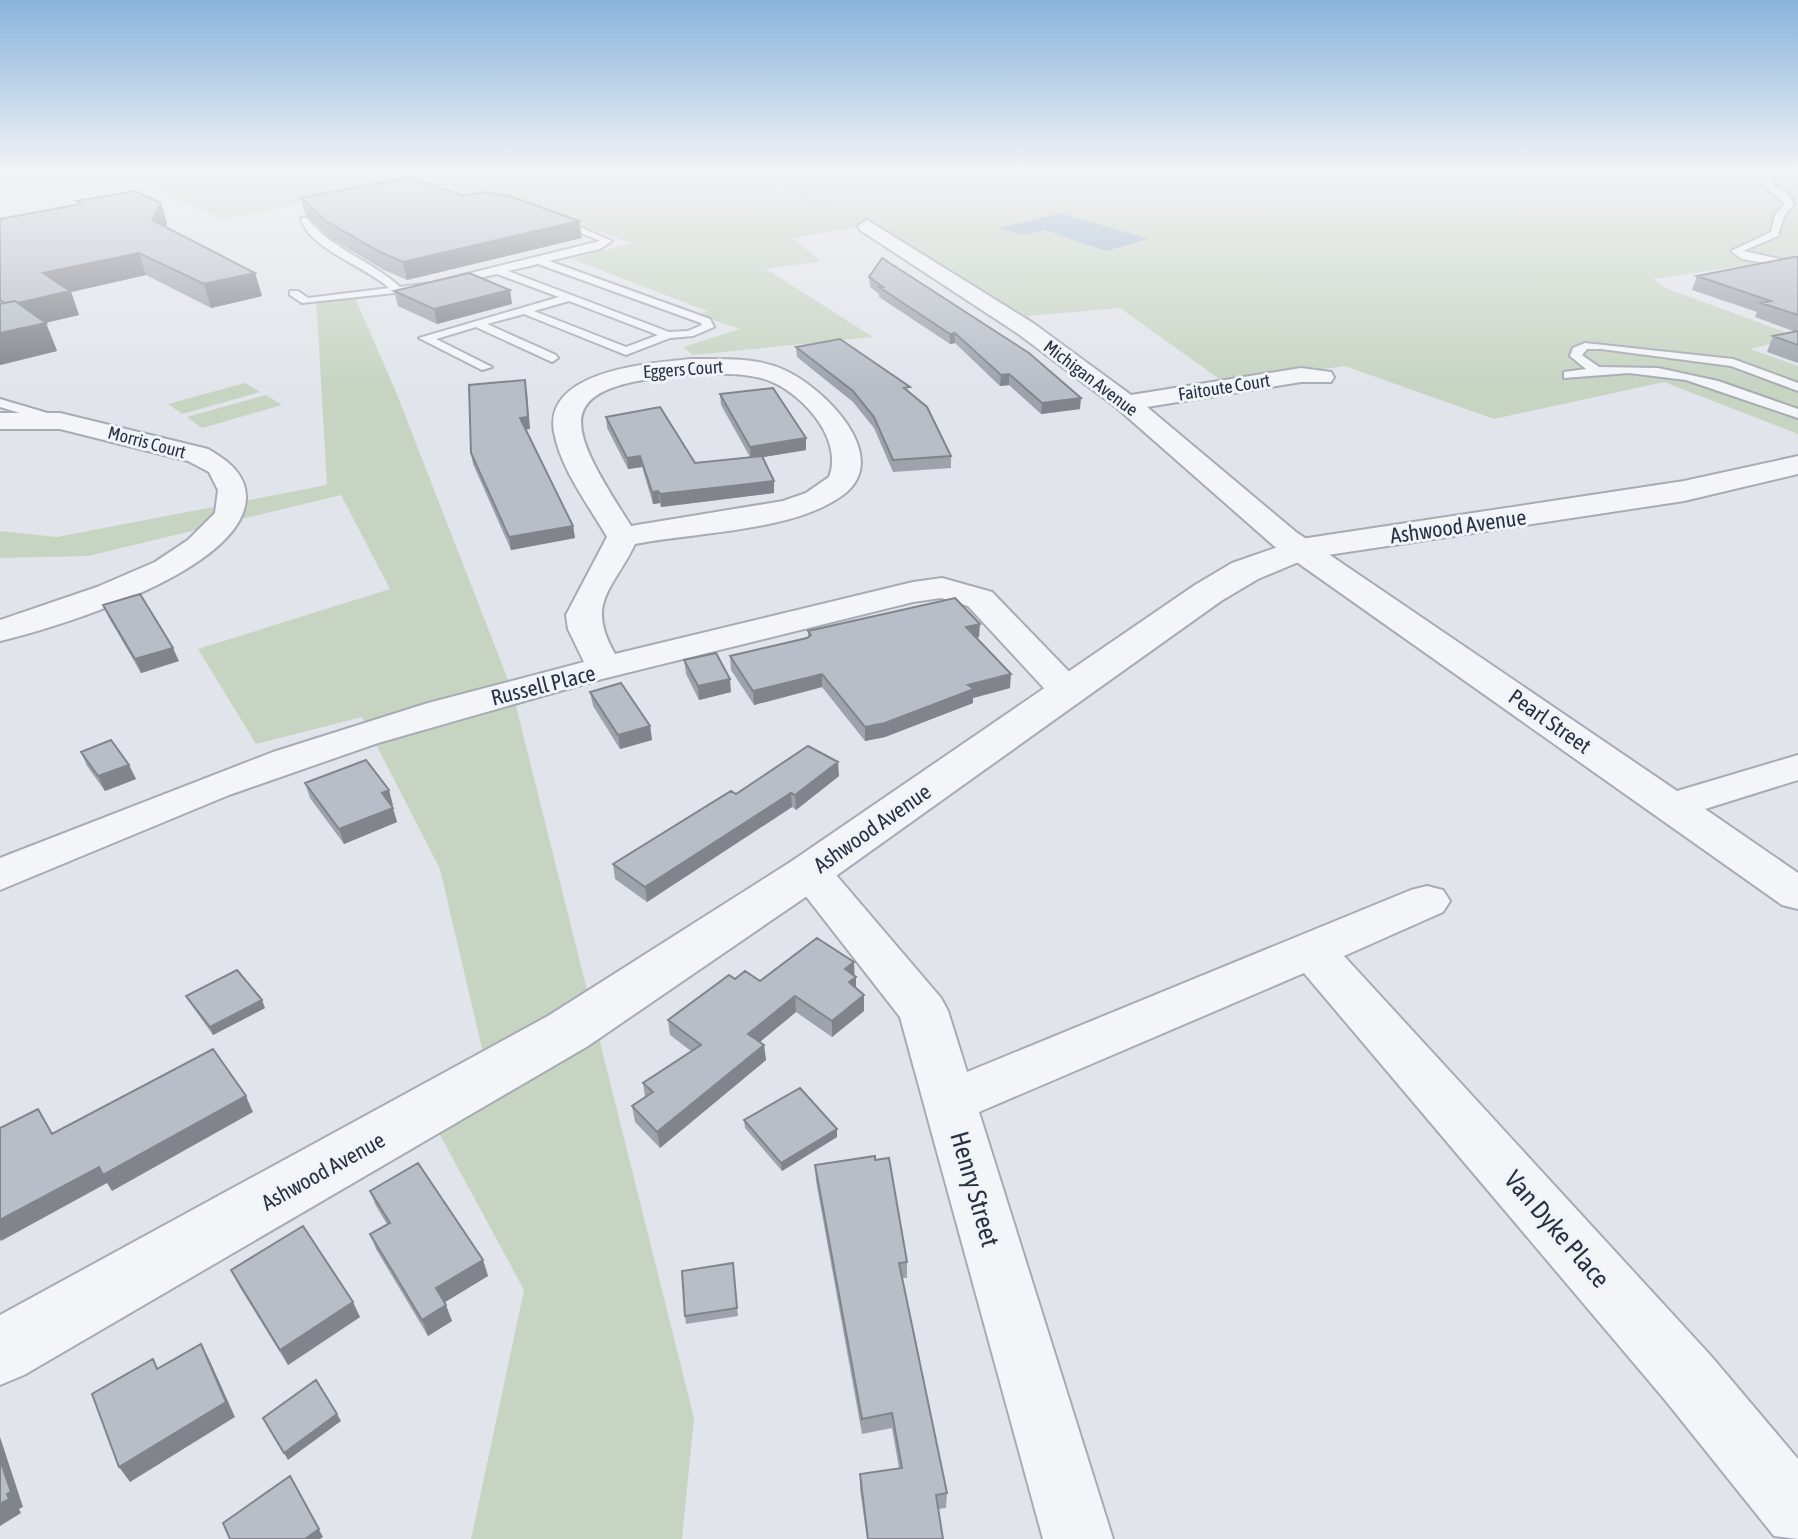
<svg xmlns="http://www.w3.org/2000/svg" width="1798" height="1539" font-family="'Asap Condensed',sans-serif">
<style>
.green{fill:#c7d4c2}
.water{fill:#9bb3ca}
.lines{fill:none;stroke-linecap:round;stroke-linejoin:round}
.service-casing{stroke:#a6abb4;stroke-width:4}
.minor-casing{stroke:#a6abb4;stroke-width:4}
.tertiary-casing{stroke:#a6abb4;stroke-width:4}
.path{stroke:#bfc2c9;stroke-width:2;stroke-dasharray:3 3;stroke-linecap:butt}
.service{fill:#f4f5f8;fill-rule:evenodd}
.minor{fill:#f4f5f8;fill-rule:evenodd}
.tertiary{fill:#f4f5f8;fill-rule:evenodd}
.wall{fill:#9ea3ab}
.shaded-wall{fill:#81858b}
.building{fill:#b8bec7;stroke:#81858b;stroke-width:2}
.labels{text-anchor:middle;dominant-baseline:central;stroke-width:6;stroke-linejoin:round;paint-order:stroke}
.far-street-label{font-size:18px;fill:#293242;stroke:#f0f3f7}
.street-label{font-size:22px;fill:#293242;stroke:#f0f3f7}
.near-street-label{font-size:26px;fill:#293242;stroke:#f0f3f7}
</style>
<rect width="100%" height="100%" fill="#e1e4ea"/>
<path class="green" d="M112,171H288L280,179H355L380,188L223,219Z
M453,171H1798V265L1782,260L1653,279L1663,287L1798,337L1750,349L1798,366V434L1664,382L1494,419L1345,366L1225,383L1120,308L1027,316L872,225L792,238L821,261L766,269L873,337L693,355L683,347L740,329L699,315L707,311L572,259L631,243L509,201L420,185L452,175Z
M352,291L396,392L512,690L694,1418L682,1539H471L524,1290L425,1107L488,1074L440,869L362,717L256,744L198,649L390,589L341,495L88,556L0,558V531L57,537L327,485L316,295Z
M245,383L260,392L182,414L168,404Z
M266,395L282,405L202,428L187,417Z"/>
<path class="water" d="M1061,213L1149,239L1106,251L1045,230L1023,235L999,228Z"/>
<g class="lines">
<g class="service-casing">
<path id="service" d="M1771,171H1779L1772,183L1788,194L1794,204L1784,216L1778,236L1743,251L1798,263V269L1742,259L1731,251L1771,232L1775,215L1785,204L1763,184Z
M301,218H307C332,250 371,260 400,287L431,283L600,241L553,221L561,219L612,241L600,249L549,261L710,319L714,327L693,336L670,338L626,355L524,314L487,324L556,355L558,358L552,362L476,327L436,339L492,367L482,370L419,338L559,297L497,274L431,289L302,303L290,295V291H298L308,298L389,288C367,267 307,248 301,218ZM538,264L701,323L702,325L688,331L669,332L508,271ZM569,301L658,335L626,347L534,311Z
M1585,343L1733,359L1798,383V391L1731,366L1601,349H1587L1582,355L1599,367L1658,368L1718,381L1798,409V418L1686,380L1629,373L1564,378V372L1586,369L1570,356L1573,348Z
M0,399L61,417L63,420L56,424L0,407Z"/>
</g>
<g class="minor-casing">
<path id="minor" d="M867,220L1033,323L1131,395L1301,368L1331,372L1334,377L1331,382H1301L1147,407L1296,532L1677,791L1798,755V780L1705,809L1798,873V909L1782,905L1274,546L1117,408L1017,333L860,230L858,226Z
M691,359C721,359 755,357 782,369C821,385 895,456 843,495C793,532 695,532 635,544C613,590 585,602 615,654L913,582L942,578L992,592L1080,683L1085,691L1080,699L1067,702L1054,699L968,606L941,598L913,602L602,679L378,743L229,795L0,890V858L273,752L428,703L584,662L568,629L566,615L607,537C588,504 561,470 554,432C543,370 651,363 691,359ZM691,374C714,374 738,372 761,378C797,387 845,437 829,477L806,493L783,501L631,526C565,422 546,386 691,374Z
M0,413H60L208,449C227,460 247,474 246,499C242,570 60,627 0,641V620L97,587L155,562L188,540L215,513L218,490L209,472L188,461L60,429H0Z
M809,857L825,862L941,998L948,1011L967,1072L1411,890L1427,886L1443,890L1450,901L1443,912L1344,956L1711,1356L1798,1459V1539L1774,1536L1665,1400L1304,973L979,1112L1113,1539H1043L900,1017L787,872L793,862Z"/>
</g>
<g class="tertiary-casing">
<path id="tertiary" d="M1798,456V474L1684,501L1308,558L1258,579L1221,601L826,883L588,1046L24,1375L0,1385V1315L548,1016L792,861L1195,585L1232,563L1301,539L1684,481Z"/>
</g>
<path class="path" d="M754,171L848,217"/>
<use href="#service" class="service"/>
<use href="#minor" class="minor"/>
<use href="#tertiary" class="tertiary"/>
</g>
<path class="wall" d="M464,196L579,221L582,238L407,280L384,270L330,238L305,214L301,198Z
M76,201L161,203L167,224L166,227L255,273L262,296L211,308L146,275L71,292L79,315L46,323L57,351L0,365V219L78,205Z
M1798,257V363L1767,352L1773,336L1796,332L1755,317L1757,312L1692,290L1697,276Z
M869,277L1080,409L1041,414L1009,385L1000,386L955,343L950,344L879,297V294L870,287Z
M394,291L512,304L437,324L398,306Z
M796,347L910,393L951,456V468L893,472L874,428L853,402L797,357Z
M527,391L530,429H526L573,526L575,538L511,550L473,464L471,453Z
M720,394L806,450L763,457L774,493L661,507L660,503L653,504L642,467L628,469L607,428L606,417L695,463L750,457L721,405Z
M103,605L179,661L141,673L109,618Z
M808,631L979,637L977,638L1010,688L973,698V703L885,737L865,741L822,687L754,705L731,670L730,656L808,637Z
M684,660L731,692L699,700L686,674Z
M590,692L650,726L652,740L620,749L593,706Z
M81,752L129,765L136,779L105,791L87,766Z
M839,776L796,810L792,807L647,902L615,879L613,864L736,794Z
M305,783L393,805L392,806L397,822L344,844L310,798Z
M854,962L856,989L864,1011L832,1037L796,1012L760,1042L764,1045L766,1060L660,1148L635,1122L632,1106L645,1097L643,1083L691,1051L670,1035L668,1020L735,979L760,981Z
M186,996L265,1008L213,1035L190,1003Z
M744,1120L837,1129V1137L782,1171L745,1128Z
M875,1160L907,1262V1278H902L947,1493L946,1508L938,1509L943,1539H867L860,1489V1474L899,1468L892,1428L862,1434L816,1181L815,1165Z
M370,1191L483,1260L488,1276L444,1302L452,1321L428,1336L376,1249L370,1234L387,1224L376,1206Z
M733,1263L738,1316L686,1324L685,1316Z
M231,1270L360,1317L288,1365L239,1286Z"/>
<path class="shaded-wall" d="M161,203L167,224L159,241L152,220Z
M579,221L582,238L407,280L403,262Z
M139,253L146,275L71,292L79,315L18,329L8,305L43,273Z
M255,273L262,296L211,308L204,284Z
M510,290L512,304L437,324L434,309Z
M46,323L57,351L0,365V333Z
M955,333V343L950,344V334Z
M1009,374V385L1000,386L1001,375Z
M525,380L530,429L522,430L520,418Z
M1081,398L1080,409L1041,414L1042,403Z
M806,438V450L751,459L750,447Z
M640,456L642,467L628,469L627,458Z
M774,481V493L661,507L660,494Z
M658,491L660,503L653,504L652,492Z
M573,526L575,538L511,550L509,537Z
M980,624L979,637L966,640V627Z
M173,648L179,661L141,673L135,659Z
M822,674V687L754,705L753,691Z
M1011,674L1010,688L973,698V703L885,737L865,741V727L968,685Z
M730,679L731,692L699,700L698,686Z
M650,726L652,740L620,749L618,735Z
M838,762L839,776L796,810L795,795Z
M129,765L136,779L105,791L98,776Z
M389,790L393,805L386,808L382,793Z
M791,793L792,807L647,902L645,887Z
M393,808L397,822L344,844L339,829Z
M854,962V978L845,969Z
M856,977V992L849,982Z
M864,995V1011L832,1037V1021Z
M795,996L796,1012L750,1050L748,1034Z
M262,1000L265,1008L213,1035L210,1027Z
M764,1045L766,1060L660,1148L657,1132Z
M246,1096L253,1112L112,1191L107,1183L1,1241L0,1239V1220L99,1167Z
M837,1129V1137L782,1171L781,1163Z
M483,1260L488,1276L442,1304L436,1288Z
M353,1302L360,1317L288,1365L280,1350Z
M446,1305L452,1321L428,1336L422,1320Z
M201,1344L209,1359L235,1417L130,1482L119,1467Z
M337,1414L341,1421L288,1460L284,1453Z
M0,1437L23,1507L19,1509L21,1513L0,1526V1504L7,1494L0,1460Z
M290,1476L323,1537L320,1539H305Z"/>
<path class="building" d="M409,177L464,196L485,192L509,196L579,221L403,262L380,252L326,221L301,198Z
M135,191L161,203L152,220L255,273L204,284L139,253L43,273L70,291L18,303L15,301L5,303L0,300V219L81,204L76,201Z
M1794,257H1798V315L1761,303L1771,301L1697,276Z
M882,258L1029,353L1081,398L1042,403L1009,374L1001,375L955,333L950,334L879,287H883L869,277Z
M469,273L510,290L434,309L394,291Z
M15,301L46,323L0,333V304Z
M1798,331V345L1773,336Z
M840,339L910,387L904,388L927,407L951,456L893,460L874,417L853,391L796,347Z
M525,380L528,417L520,418L573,526L509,537L471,453L469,385Z
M773,388L806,438L750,447L720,394Z
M660,407L695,463L762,456L774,481L660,494L658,491L652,492L640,456L627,458L606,417Z
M140,594L173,648L135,659L103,605Z
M955,598L980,624L966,627L1011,674L968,685L974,689L885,723L865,727L822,674L753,691L730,656L807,638L811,635L808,631Z
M716,653L730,679L698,686L684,660Z
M621,683L650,726L618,735L590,692Z
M111,740L129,765L98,776L81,752Z
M808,746L838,762L795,795L791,793L645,887L613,864L731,791L736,794Z
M366,760L389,790L382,793L393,808L339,829L305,783Z
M817,938L854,962L845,969L856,977L849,982L864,995L832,1021L795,996L748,1034L764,1045L657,1132L632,1106L653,1092L643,1083L701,1045L668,1020L729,975L735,979L745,971L760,981Z
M237,970L262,1000L210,1027L186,996Z
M213,1049L246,1096L103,1175L99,1167L0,1220V1128L38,1109L52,1134Z
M800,1088L837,1129L781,1163L744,1120Z
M875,1156V1160L889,1158L907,1262L899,1263L947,1493L936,1495L943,1539H868L860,1474L902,1468L892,1413L862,1419L815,1165Z
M418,1163L483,1260L436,1288L446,1305L422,1320L370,1234L390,1223L370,1191Z
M303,1226L353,1302L280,1350L231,1270Z
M733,1263L737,1308L685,1316L682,1271Z
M201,1344L226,1402L119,1467L92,1394L153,1359L157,1369Z
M316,1380L337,1414L284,1453L263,1418Z
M0,1460L11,1492L7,1494L9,1499L0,1504Z
M290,1476L319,1529L305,1539H230L223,1523Z"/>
<linearGradient id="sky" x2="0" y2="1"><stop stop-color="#89b4dc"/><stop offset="0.44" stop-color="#f2f3f6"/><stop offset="1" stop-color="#f2f3f6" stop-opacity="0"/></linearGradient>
<rect width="1798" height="386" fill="url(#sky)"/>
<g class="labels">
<g class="far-street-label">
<text transform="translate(683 369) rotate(-4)">Eggers Court</text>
<text transform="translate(1091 378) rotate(37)">Michigan Avenue</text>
<text transform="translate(1224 387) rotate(-9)">Faitoute Court</text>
<text transform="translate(147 442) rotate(15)">Morris Court</text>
</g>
<g class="street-label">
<text transform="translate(1458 526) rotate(-8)">Ashwood Avenue</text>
<text transform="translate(543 685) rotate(-14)">Russell Place</text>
<text transform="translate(1550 721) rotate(35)">Pearl Street</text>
<text transform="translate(872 828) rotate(-35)">Ashwood Avenue</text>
<text transform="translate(323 1171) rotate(-29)">Ashwood Avenue</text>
</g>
<g class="near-street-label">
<text transform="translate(975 1189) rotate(74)">Henry Street</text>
<text transform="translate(1557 1229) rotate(49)">Van Dyke Place</text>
</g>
</g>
</svg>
